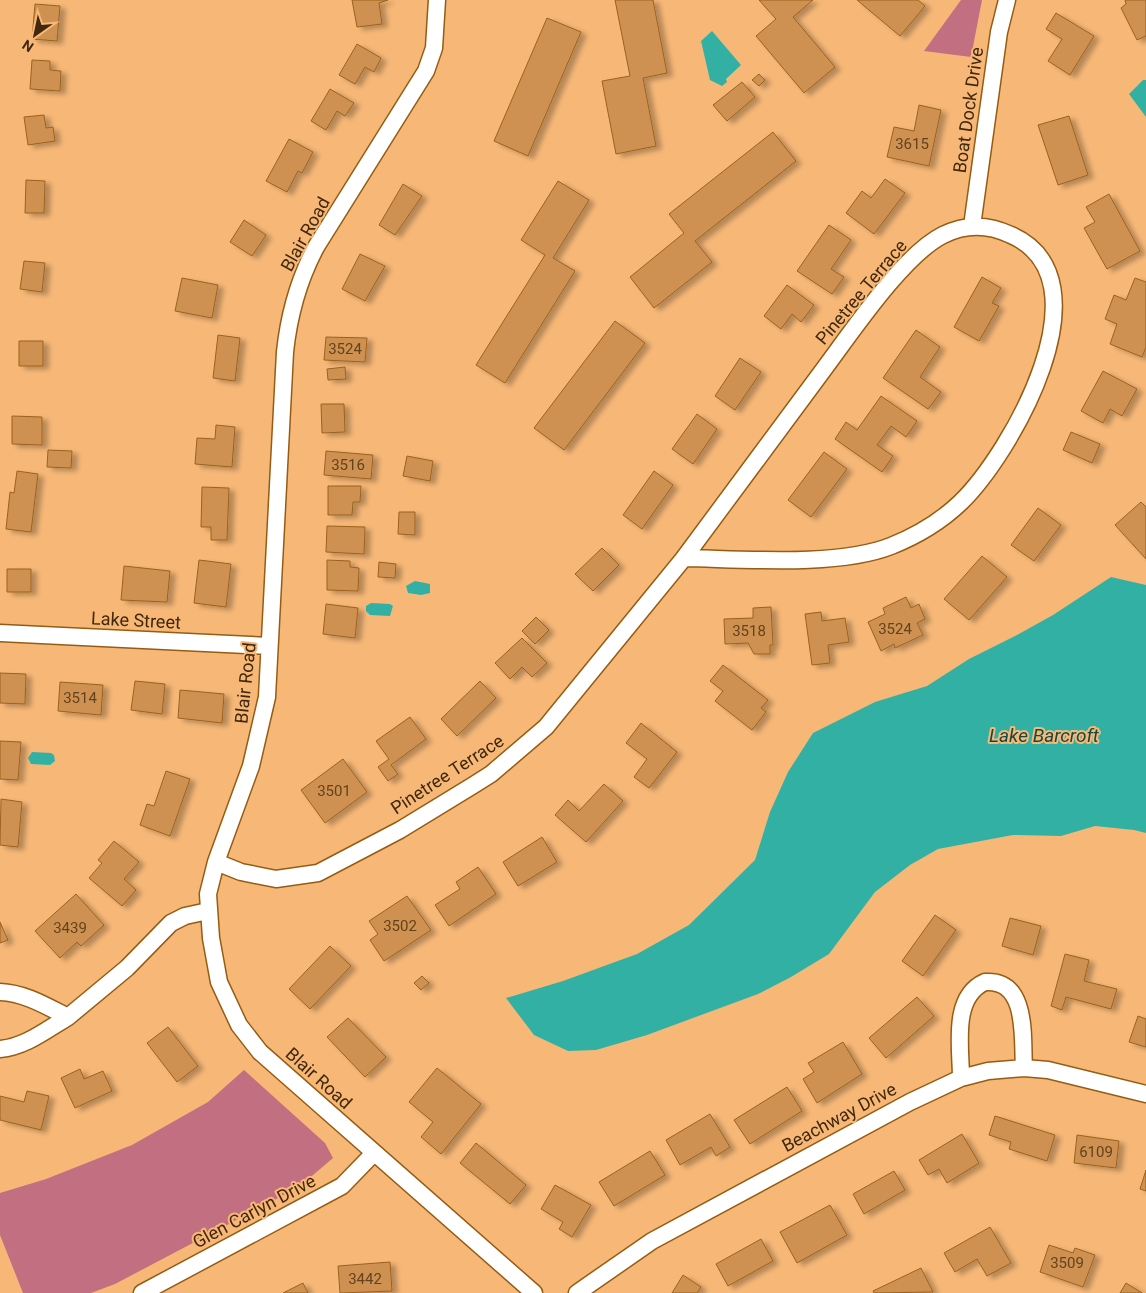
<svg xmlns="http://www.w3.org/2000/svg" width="1146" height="1293" font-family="Roboto,sans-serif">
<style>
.forest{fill:#c26f82}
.water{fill:#33b0a4}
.building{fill:#ce9151;stroke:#9b621d;filter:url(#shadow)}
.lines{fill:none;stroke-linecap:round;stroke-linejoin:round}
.minor-casing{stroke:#955c14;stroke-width:19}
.minor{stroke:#fff;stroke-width:16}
.labels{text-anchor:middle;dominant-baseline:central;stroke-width:4;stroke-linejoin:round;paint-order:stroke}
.number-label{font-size:15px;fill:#64421e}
.street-label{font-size:18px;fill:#41280d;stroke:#f7b877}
.water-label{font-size:19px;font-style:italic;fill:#144843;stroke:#f7b877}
</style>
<defs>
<filter id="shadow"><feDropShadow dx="5.5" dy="3" stdDeviation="2.5" flood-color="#0004"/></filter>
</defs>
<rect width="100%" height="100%" fill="#f7b877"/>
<path class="forest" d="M961,0H982L971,57L924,51Z
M244,1070L325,1143L333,1158L299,1187L115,1284L91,1293H23L0,1235V1193L46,1179L132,1145L208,1102Z"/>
<path class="water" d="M712,31L741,65L726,79L727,82L722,86L710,80L701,41Z
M1143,80H1146V117L1129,94Z
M1111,577L1146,585V833L1134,830L1095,826L1061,836L1013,835L938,849L910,865L875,892L829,954L791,977L758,994L647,1035L596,1050L568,1051L534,1035L506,998L563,981L637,954L689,925L755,860L770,812L788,772L813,733L875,702L927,686L969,659L1017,635L1053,615Z
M415,581L430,584V593L421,595L408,593L406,586Z
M371,603L390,604L393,606L390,616L370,615L366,611V606Z
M32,752L51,753L54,755L55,761L50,765L31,764L28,758Z"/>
<path class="building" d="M352,0H388L379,3L382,24L357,27Z
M615,0H653L667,73L643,78L656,146L616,154L602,81L630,76Z
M759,0H813L793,17L835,67L804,93L756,36L776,19Z
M857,0H918L925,6L900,36Z
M1146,0V36L1137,40L1121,8L1126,4L1125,0Z
M35,4L60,6L57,41L32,39Z
M1056,13L1094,36L1070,75L1048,61L1062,39L1046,29Z
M547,18L581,32L528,156L494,141Z
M357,44L381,58L374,72L365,67L355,84L339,75Z
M32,60L50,61V70L61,71L60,91L30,89Z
M759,74L765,80L759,86L752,80Z
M742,82L755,97L727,121L713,105Z
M330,89L354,103L345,116L337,111L326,130L311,121Z
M919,105L941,110L929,166L887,157L894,127L914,131Z
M44,115L46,128L53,127L55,141L28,145L24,117Z
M1069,116L1088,175L1058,185L1038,125Z
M773,132L796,161L695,241L712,262L654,308L630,277L684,233L669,214Z
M289,139L313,152L302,173L298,171L287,192L266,181Z
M885,179L905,193L874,234L846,213L862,191L871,198Z
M26,180L45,181L44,213H25Z
M558,181L589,200L553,258L575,271L505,383L476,365L545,255L521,240Z
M403,184L422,196L395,235L379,225Z
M1109,194L1140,251L1107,269L1084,228L1095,222L1086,207Z
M244,220L266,235L252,256L230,242Z
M829,225L851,240L831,269L844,277L832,294L797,271Z
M360,254L385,266L365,301L342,289Z
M24,261L45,263L42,292L20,289Z
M982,277L1001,288L992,303L999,306L979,341L954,327Z
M182,278L218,285L212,318L175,311Z
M1135,278L1146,282V347L1142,357L1110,344L1117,324L1105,319L1114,295L1126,300Z
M787,285L814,305L801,322L792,314L781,329L764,316Z
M615,321L645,343L564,450L534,428Z
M916,330L940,347L920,377L941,392L928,409L883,378Z
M218,335L240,338L235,381L213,378Z
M326,337L367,338L365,362L324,360Z
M19,341H43V366H19Z
M740,358L761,372L735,410L715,396Z
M345,367L346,379L328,380L327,369Z
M1103,371L1137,389L1122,416L1110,409L1103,423L1081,411Z
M881,396L917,421L906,437L891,426L877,445L893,456L882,472L835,439L846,422L857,430Z
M321,404H344L345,432L322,433Z
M697,414L717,429L693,464L672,449Z
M12,416L42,417V445L12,444Z
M216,425L235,427L232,467L195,464L197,438L215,439Z
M1071,432L1100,444L1092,463L1063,450Z
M48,450L72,451L71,468L47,467Z
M326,451L373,455L371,479L324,475Z
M824,452L847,469L811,517L788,500Z
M407,456L433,461L430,481L403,476Z
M17,471L38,474L31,532L6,529L10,492L14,493Z
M654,471L673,485L642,529L623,515Z
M328,486H361L360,502H353L352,515H328Z
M202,487L229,488L227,540H211V527H201Z
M1141,502L1146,507V559L1115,525Z
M1038,508L1061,525L1034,561L1011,545Z
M399,512H415V535L398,534Z
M327,526L365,527L364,554L326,552Z
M602,548L619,565L593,591L575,574Z
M982,556L1007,577L969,620L944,599Z
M199,560L231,564L226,607L194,603Z
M327,560L350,561V567L359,568L358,591L327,590Z
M379,562L396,564L395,578L378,577Z
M124,566L170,571L167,602L121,600Z
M7,569H31V592H7Z
M906,597L911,608L919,604L925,619L917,623L923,635L895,648L894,644L881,651L868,622L885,614L883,608Z
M326,604L358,608L355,638L323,634Z
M771,607L773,645H770V654H754L748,643L725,644L724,619L753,618V608Z
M821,612L822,621L845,618L849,642L828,645L830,663L812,665L805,614Z
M536,617L549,630L535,644L522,631Z
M522,638L547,663L532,677L522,667L510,679L495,663Z
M723,665L768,700L761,708L766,712L752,730L715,701L723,691L710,681Z
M0,673L26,674L25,704L0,703Z
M135,681L165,684L162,714L131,710Z
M480,681L496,698L457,736L441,719Z
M60,682L103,685L101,715L58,711Z
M180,690L224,694L222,723L178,718Z
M410,717L426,739L391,765L398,774L388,781L378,767L389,759L376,741Z
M641,723L677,752L649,788L634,777L647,759L626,743Z
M0,741L21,742L18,780L0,779Z
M343,759L367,792L325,823L301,790Z
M166,771L190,779L170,836L140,825L147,804L154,806Z
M604,784L623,801L586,842L555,815L568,800L579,811Z
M1,799L22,802L18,847L0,845Z
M542,837L557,862L518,886L503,862Z
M114,841L139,862L124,879L136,890L122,906L89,878L102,863L98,860Z
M478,867L496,894L449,926L435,905L460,889L456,882Z
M76,894L104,925L81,946L77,942L60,958L35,931Z
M407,896L431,930L384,961L370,940L378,934L369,921Z
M935,915L956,930L923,976L902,961Z
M1010,918L1041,926L1033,955L1002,946Z
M0,922L8,940L0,943Z
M330,946L351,966L310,1009L289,989Z
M1065,954L1089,960L1084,981L1117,989L1111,1009L1066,997L1062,1010L1051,1006Z
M422,976L429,983L421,990L414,983Z
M917,997L934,1016L886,1058L869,1038Z
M1138,1016L1146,1019V1047L1129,1042Z
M348,1018L386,1057L365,1077L327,1037Z
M168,1027L198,1066L177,1082L147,1043Z
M843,1042L862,1074L817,1103L803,1079L814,1072L808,1063Z
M437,1068L481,1104L441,1154L421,1137L433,1122L409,1102Z
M80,1069L84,1079L103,1071L112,1091L75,1108L61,1078Z
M787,1087L802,1111L750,1144L734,1120Z
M27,1091L49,1096L41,1130L0,1120V1096L24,1102Z
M710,1114L730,1147L716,1156L711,1147L680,1165L666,1140Z
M995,1116L1055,1135L1047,1161L1009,1149L1011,1142L989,1135Z
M962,1134L979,1163L947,1183L939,1169L928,1175L919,1160Z
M1077,1135L1119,1141L1116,1168L1074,1163Z
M476,1143L526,1185L510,1204L460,1163Z
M650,1151L665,1175L614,1206L599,1182Z
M1146,1170V1191L1140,1189Z
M894,1171L905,1190L864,1214L853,1194Z
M555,1185L591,1205L572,1237L559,1229L563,1222L541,1209Z
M830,1205L847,1235L797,1263L780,1232Z
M990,1227L1011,1263L987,1276L977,1259L955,1272L944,1253Z
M761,1239L773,1261L728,1286L716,1264Z
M1049,1245L1073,1253L1075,1248L1095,1255L1083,1287L1040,1272Z
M390,1262L392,1291L340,1293L338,1266Z
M921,1268L933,1292L874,1293L873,1291Z
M683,1275L701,1287L697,1293H672Z
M303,1283L308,1293H283Z
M1126,1283L1142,1293H1120Z"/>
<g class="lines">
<g class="minor-casing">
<path id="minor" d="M437,0L434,48L426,71L316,247C298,281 289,314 285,352L267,697L251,766L216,862L208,894L211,938L219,982L239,1025L260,1052L534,1293
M972,226L999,32L1007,0
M0,633L269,646
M216,862L241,872L276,879L318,873L400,830L472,786L491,774L546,727L684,558C742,559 838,567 891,546C916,536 940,522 960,503C1011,454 1111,279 1011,235C988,224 965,224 943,235C903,255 851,333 824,369C777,432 731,495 684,558
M0,992C25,993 46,1006 68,1017C46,1030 25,1047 0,1049
M68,1017L127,968L171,923L185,916L208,911
M961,1078C961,1048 951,997 985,982C1029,979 1022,1039 1024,1068
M142,1293L342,1186L374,1153
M577,1293L652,1241L910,1102L961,1078L988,1071L1024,1068L1048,1070L1146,1094"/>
</g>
<use href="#minor" class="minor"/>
</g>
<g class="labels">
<g class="number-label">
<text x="912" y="144">3615</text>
<text x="345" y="349">3524</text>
<text x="348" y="465">3516</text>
<text x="895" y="629">3524</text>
<text x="749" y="631">3518</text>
<text x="80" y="698">3514</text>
<text x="334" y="791">3501</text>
<text x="400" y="926">3502</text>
<text x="70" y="928">3439</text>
<text x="1096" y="1152">6109</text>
<text x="1067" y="1263">3509</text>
<text x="365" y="1279">3442</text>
</g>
<g class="street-label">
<text transform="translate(968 110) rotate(-82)">Boat Dock Drive</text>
<text transform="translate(305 234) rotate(-61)">Blair Road</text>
<text transform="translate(861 292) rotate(-50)">Pinetree Terrace</text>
<text transform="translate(136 620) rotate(3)">Lake Street</text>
<text transform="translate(245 683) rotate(-84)">Blair Road</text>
<text transform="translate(447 774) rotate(-33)">Pinetree Terrace</text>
<text transform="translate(319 1078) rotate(42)">Blair Road</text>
<text transform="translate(839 1117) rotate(-28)">Beachway Drive</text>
<text transform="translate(254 1211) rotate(-28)">Glen Carlyn Drive</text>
</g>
<g class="water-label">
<text x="1044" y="735">Lake Barcroft</text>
</g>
</g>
<g transform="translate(35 35) rotate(213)" stroke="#f7b877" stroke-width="4" paint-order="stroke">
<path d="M0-4L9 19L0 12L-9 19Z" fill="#41280d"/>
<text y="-8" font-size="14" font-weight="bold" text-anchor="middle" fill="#41280d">N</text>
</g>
</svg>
